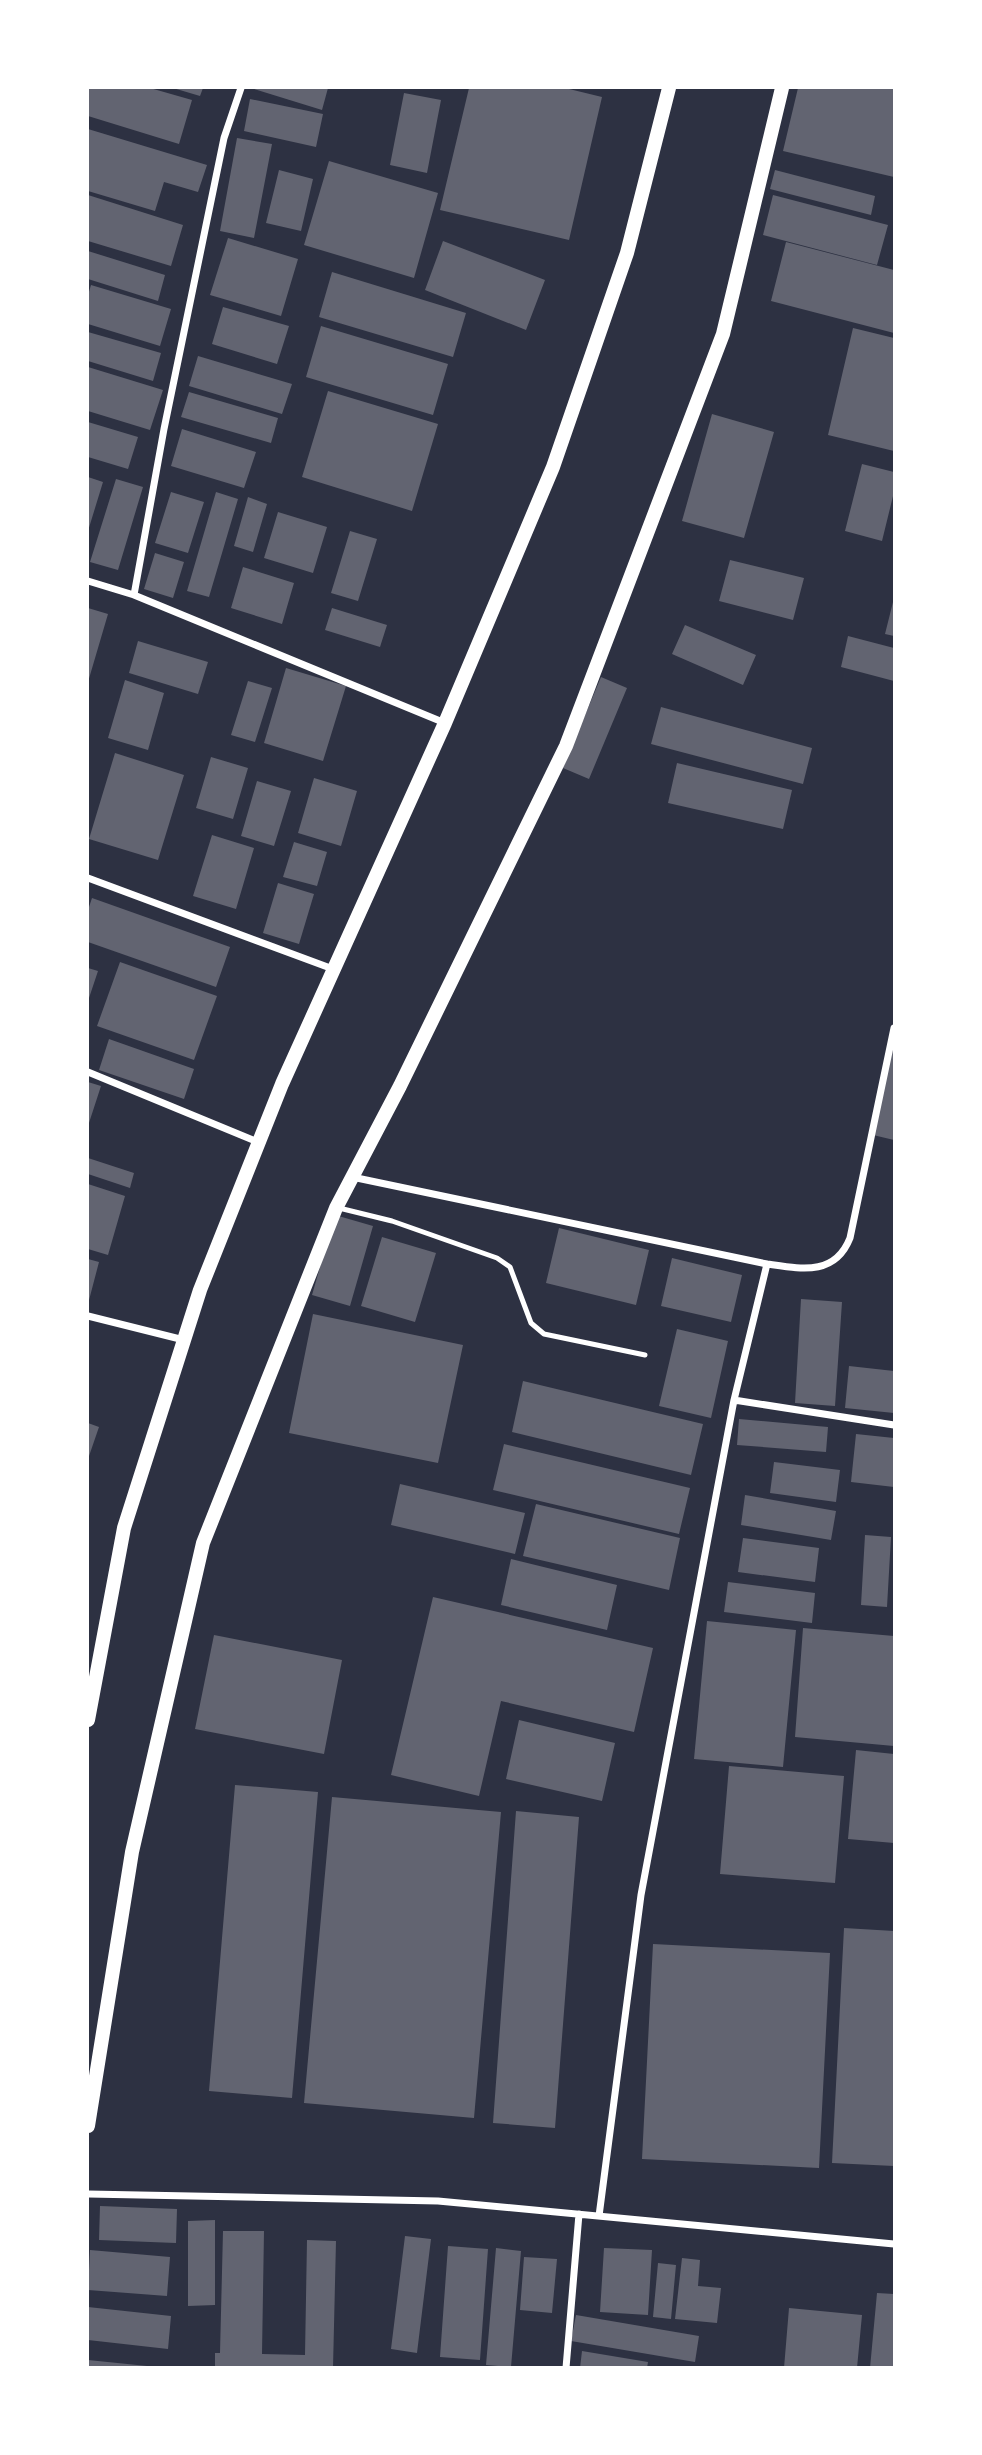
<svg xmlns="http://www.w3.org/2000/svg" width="982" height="2455" font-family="'Sofia Sans Condensed',sans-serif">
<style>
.building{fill:#626471}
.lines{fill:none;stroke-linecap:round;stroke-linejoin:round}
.service{stroke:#fff;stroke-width:5}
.minor{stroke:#fff;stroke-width:7}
.secondary{stroke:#fff;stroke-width:14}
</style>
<rect width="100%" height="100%" fill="#2d3142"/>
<path class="building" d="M88,88H150L192,100L179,144L88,116Z
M173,88H203L200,96Z
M251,88H328L322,110Z
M469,88H565L602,97L569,240L440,210Z
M798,88H894V177L783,151Z
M404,93L441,100L427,173L390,165Z
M250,99L323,114L316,147L244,131Z
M88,129L207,165L198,192L164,182L155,211L88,191Z
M237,138L272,144L254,238L220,231Z
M329,161L438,193L414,278L304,245Z
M279,170L313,179L301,231L266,223Z
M775,170L875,196L871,215L770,189Z
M88,195L183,225L171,266L88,241Z
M773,195L888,225L877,265L763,235Z
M228,238L298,259L281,316L210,295Z
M443,241L545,280L526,330L425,290Z
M786,242L894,270V333L771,301Z
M88,251L165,275L158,301L88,279Z
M332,272L466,313L453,357L319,317Z
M91,285L171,309L160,346L88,324V295Z
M223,307L289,326L277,364L212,344Z
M321,326L448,364L433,415L306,377Z
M853,328L894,338V451L828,435Z
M88,332L161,353L153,381L88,361Z
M198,356L292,384L282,414L189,386Z
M88,367L163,390L150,430L88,411Z
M328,391L438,424L412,511L302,477Z
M189,392L278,418L271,443L181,417Z
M712,414L774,432L744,538L682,521Z
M88,422L138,437L128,469L88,457Z
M182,429L256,452L244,488L171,466Z
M862,464L894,472V492L882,541L845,531Z
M88,477L103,482L88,531Z
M116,479L143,487L118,570L90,562Z
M171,492L204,502L188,553L155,543Z
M216,492L238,499L209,597L187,591Z
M248,497L267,504L253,552L234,546Z
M278,512L327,527L313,573L264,558Z
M350,531L377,539L358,601L331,593Z
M155,553L184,562L173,598L144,589Z
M730,560L804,578L793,620L719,601Z
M243,567L294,583L282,624L231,608Z
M894,598V636L885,634Z
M88,608L108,614L88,682Z
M332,608L387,625L380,647L325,630Z
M685,625L756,655L743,685L672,654Z
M848,636L894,648V681L841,667Z
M138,641L208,662L198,694L129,673Z
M286,668L346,686L323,761L264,743Z
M601,677L627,688L589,779L563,768Z
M125,680L164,693L148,750L108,738Z
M248,681L272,688L255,742L231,735Z
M661,707L812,748L803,784L651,744Z
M115,753L184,775L158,860L89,839Z
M211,757L248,768L233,819L196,808Z
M677,763L792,790L783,829L668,803Z
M314,778L357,791L341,846L298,833Z
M257,781L291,791L274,846L241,836Z
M212,835L254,848L236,909L193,896Z
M294,842L327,852L317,886L283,877Z
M278,883L314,894L299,944L263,933Z
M92,898L230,947L216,987L88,942V910Z
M120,962L217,996L194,1060L97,1026Z
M88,968L98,971L88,1001Z
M109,1039L194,1069L184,1099L99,1070Z
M893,1043H894V1140L873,1135Z
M88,1082L101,1086L88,1126Z
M88,1158L134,1173L130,1188L88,1174Z
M88,1184L125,1196L108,1255L88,1249Z
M335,1215L373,1226L350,1306L312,1295Z
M559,1228L649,1250L636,1305L546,1283Z
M382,1237L436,1253L415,1322L361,1306Z
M672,1258L742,1275L731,1322L661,1306Z
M88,1259L99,1262L88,1304Z
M801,1299L842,1302L835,1406L795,1403Z
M313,1314L463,1345L438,1463L289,1433Z
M677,1329L728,1341L711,1418L659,1406Z
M849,1366L894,1371V1413L845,1408Z
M523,1381L703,1424L691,1475L512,1432Z
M739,1419L828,1427L826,1452L737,1445Z
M88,1423L99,1427L88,1459Z
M856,1434L894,1438V1487L851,1482Z
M504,1444L690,1488L679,1534L493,1490Z
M774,1462L840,1470L836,1502L770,1493Z
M400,1484L525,1513L515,1554L391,1525Z
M745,1495L836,1511L831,1540L741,1525Z
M536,1504L680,1538L669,1590L523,1556Z
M865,1535L891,1537L887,1607L861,1605Z
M743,1538L819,1548L815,1582L738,1572Z
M511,1559L617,1585L607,1630L501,1605Z
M728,1582L815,1593L812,1623L724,1612Z
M433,1597L653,1648L634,1732L501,1701L479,1796L391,1775Z
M707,1621L796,1630L783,1767L694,1759Z
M803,1628L894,1636V1746L795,1737Z
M214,1635L342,1660L324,1754L195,1729Z
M519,1720L615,1743L602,1801L506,1779Z
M856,1750L894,1754V1843L848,1839Z
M729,1766L844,1776L835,1883L720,1874Z
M235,1785L318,1792L292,2098L209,2091Z
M332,1797L501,1812L474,2118L304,2103Z
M516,1811L579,1817L555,2128L493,2123Z
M844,1928L894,1931V2166L832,2163Z
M653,1944L830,1953L819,2168L642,2159Z
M100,2206L177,2209L176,2243L99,2240Z
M215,2220V2305L188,2306V2221Z
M223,2231H264L262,2354L305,2355L307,2240L336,2241L333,2368H215V2353H220Z
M405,2236L431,2239L417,2353L391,2349Z
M448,2246L488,2249L480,2360L440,2357Z
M496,2248L521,2251L511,2367L486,2365Z
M604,2248L652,2250L648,2315L600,2312Z
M90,2250L170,2257L167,2296L88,2290Z
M524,2257L557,2259L552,2313L520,2310Z
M682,2258L700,2260L698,2286L721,2288L717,2323L675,2319Z
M658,2263L676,2265L671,2319L653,2317Z
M877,2293L894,2294V2368H870Z
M88,2307L171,2316L168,2349L88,2340Z
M789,2308L862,2315L857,2368H784Z
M576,2315L699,2336L695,2362L571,2341Z
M582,2351L648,2362L647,2368H580Z
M88,2360L147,2366V2368H88Z"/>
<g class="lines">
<path class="service" d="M339,1208L392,1221L497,1258L510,1267L531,1323L544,1334L645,1355"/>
<path class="minor" d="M88,581L134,595L445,723
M134,595L164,429L224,138L241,88
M88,878L333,969
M88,1072L258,1142
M352,1177L767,1264C802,1269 835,1276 850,1238L894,1028
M88,1316L184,1340
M734,1400L894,1425
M88,2194L438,2201L894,2244
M599,2216L641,1895L734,1400L767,1264
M566,2368L579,2214"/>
<path class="secondary" d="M88,1720L124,1528L200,1290L282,1084L445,723L553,467L627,253L669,88
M88,2126L132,1852L203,1543L336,1208L400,1086L566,746L723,334L782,88"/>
</g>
<rect width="982" height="2455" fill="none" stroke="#ffffff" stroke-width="178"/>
</svg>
